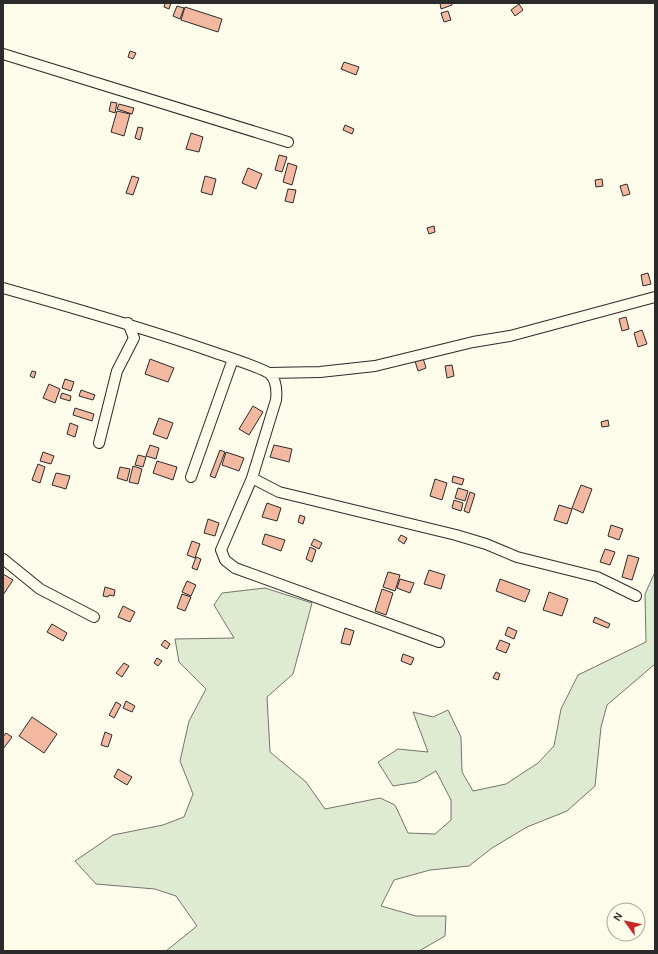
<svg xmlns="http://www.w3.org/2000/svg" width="658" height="954" font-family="Karla,sans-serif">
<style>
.green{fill:#deebd1;stroke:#74746e}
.building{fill:#f2b8a0;stroke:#2b2b2b}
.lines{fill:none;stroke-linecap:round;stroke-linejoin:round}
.minor-casing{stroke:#2b2b2b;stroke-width:12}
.minor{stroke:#fdfbea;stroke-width:10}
</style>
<rect width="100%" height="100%" fill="#fdfbea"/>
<path class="green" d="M655,572V664L607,705L601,727L595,786L567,811L527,827L492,848L469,866L430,870L394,880L381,906L416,916H446L445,936L419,951H166L197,926L176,896L155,889L96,884L75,861L113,835L163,825L184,817L193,794L180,761L189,721L206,689L179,662L175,639L234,638L214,605L222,593L265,588L312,603L293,674L267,697L270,752L306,782L325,809L380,798L395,805L408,833L435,834L451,820V800L436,771L417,782L393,786L378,762L398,749L428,752L413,712L433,717L448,710L461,737L462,772L473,791L506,784L538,763L554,746L561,709L578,675L646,642L645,594Z"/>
<path class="building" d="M165,3H171L169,9L164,7Z
M440,3H452V5L441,9Z
M519,4L523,10L515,16L511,10Z
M177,6L184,8L180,19L173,16Z
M185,7L222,19L218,32L181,20Z
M448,11L451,20L444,22L441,13Z
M130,51L136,53L133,59L128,57Z
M344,62L359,67L356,75L341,69Z
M111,102L117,103L115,113L109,111Z
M119,104L134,108L132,114L117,109Z
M117,111L130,114L124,136L111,132Z
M345,125L354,129L352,134L343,130Z
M138,127L143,128L140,140L135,138Z
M191,133L203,137L199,152L186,149Z
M279,155L287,157L282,172L275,170Z
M288,163L297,166L292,185L283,182Z
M248,168L262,174L256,189L242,183Z
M132,176L139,178L133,195L126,193Z
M205,176L216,179L212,195L201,192Z
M602,179L603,186L596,187L595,180Z
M627,184L630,194L623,196L620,186Z
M288,189L296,190L293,203L285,201Z
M434,226L435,232L429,234L427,228Z
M648,273L651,284L643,286L641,275Z
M626,317L629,329L622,331L619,319Z
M642,330L647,344L638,347L634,333Z
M423,358L426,368L418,371L415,361Z
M150,359L174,368L168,382L145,374Z
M452,365L454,376L447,378L445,366Z
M32,371L36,372L34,378L30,376Z
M65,379L74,382L71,391L62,388Z
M49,384L60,389L55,403L43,398Z
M81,390L95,395L93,400L79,396Z
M62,393L71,396L70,401L60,398Z
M253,406L263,412L249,435L239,429Z
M75,408L94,414L92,421L73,415Z
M159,418L173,423L167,439L153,434Z
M608,420L609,426L602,427L601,422Z
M70,423L78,426L75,437L67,434Z
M150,445L159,448L156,459L146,456Z
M274,445L292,449L289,462L270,457Z
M220,450L225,452L215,478L210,476Z
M43,452L54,456L51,464L40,461Z
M226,452L244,458L239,471L222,465Z
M138,455L146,457L143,467L135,465Z
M157,461L177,467L173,480L153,473Z
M38,464L45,467L40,483L32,480Z
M133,466L142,469L138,484L129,482Z
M120,467L130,469L127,481L117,478Z
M56,473L70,476L66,489L52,485Z
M453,476L464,479L462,485L452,482Z
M435,479L447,483L442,500L430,496Z
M581,485L592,489L583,513L572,508Z
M458,488L468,491L465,501L455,498Z
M470,492L475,494L469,513L464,511Z
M454,500L463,503L461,511L452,508Z
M267,503L281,508L277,521L262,517Z
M559,505L572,509L567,524L554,520Z
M300,515L305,517L303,524L298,522Z
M208,519L219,523L215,536L204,533Z
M611,525L623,529L619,540L608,536Z
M265,534L285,540L281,551L262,544Z
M401,535L407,538L404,544L398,540Z
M314,539L322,543L319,549L311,545Z
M192,541L200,544L195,558L187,555Z
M310,547L316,550L312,562L306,559Z
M605,549L615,552L610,565L600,562Z
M628,555L639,558L632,580L622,577Z
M196,557L201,559L197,570L192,568Z
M429,570L445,575L441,589L424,584Z
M388,572L400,575L395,591L383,587Z
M3,574L13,580L3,595Z
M400,579L414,583L410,593L397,588Z
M500,579L530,590L525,602L496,591Z
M187,581L196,585L191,596L182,592Z
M105,587L115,590L114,596L109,595L108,597L103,596Z
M382,589L393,593L386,615L375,611Z
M549,592L568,599L562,616L543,610Z
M182,594L191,597L185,611L177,608Z
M123,606L135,612L130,622L118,617Z
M595,617L610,624L608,628L593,622Z
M52,624L67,633L63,641L47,632Z
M508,627L517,631L514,639L505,635Z
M345,628L354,631L350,645L341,643Z
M165,640L170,644L167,649L161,645Z
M500,640L510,644L506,653L496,649Z
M403,654L414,658L411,665L401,661Z
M157,658L162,661L158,666L154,663Z
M124,663L129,666L122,677L116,673Z
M496,672L500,674L498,680L493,678Z
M126,701L135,706L132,712L123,708Z
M116,702L121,705L114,718L109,715Z
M32,717L57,734L44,753L19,736Z
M105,732L112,735L108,747L101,745Z
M6,733L12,737L3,749V737Z
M118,769L132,777L127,785L114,777Z"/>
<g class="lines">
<g class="minor-casing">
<path id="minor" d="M3,54L288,142
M3,288C74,308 144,328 213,352C224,356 263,368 270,374C277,381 277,391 276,400L252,478L221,550L225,560L235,568L439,642
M269,373L320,372L375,366L473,342L510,336L655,297
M99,443L117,371L134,338L128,323
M191,477L233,359
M252,478L279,492L456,535L486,544L517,557L597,577L636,596
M3,559L40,589L94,617"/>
</g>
<use href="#minor" class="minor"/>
</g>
<rect width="658" height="954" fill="none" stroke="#2b2b2b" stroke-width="8"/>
<g transform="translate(626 922) rotate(303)"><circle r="19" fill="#fdfbea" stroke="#a9a89e"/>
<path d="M0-3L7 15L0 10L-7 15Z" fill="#c62828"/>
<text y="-6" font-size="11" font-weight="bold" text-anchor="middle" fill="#2b2b2b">N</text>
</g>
</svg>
